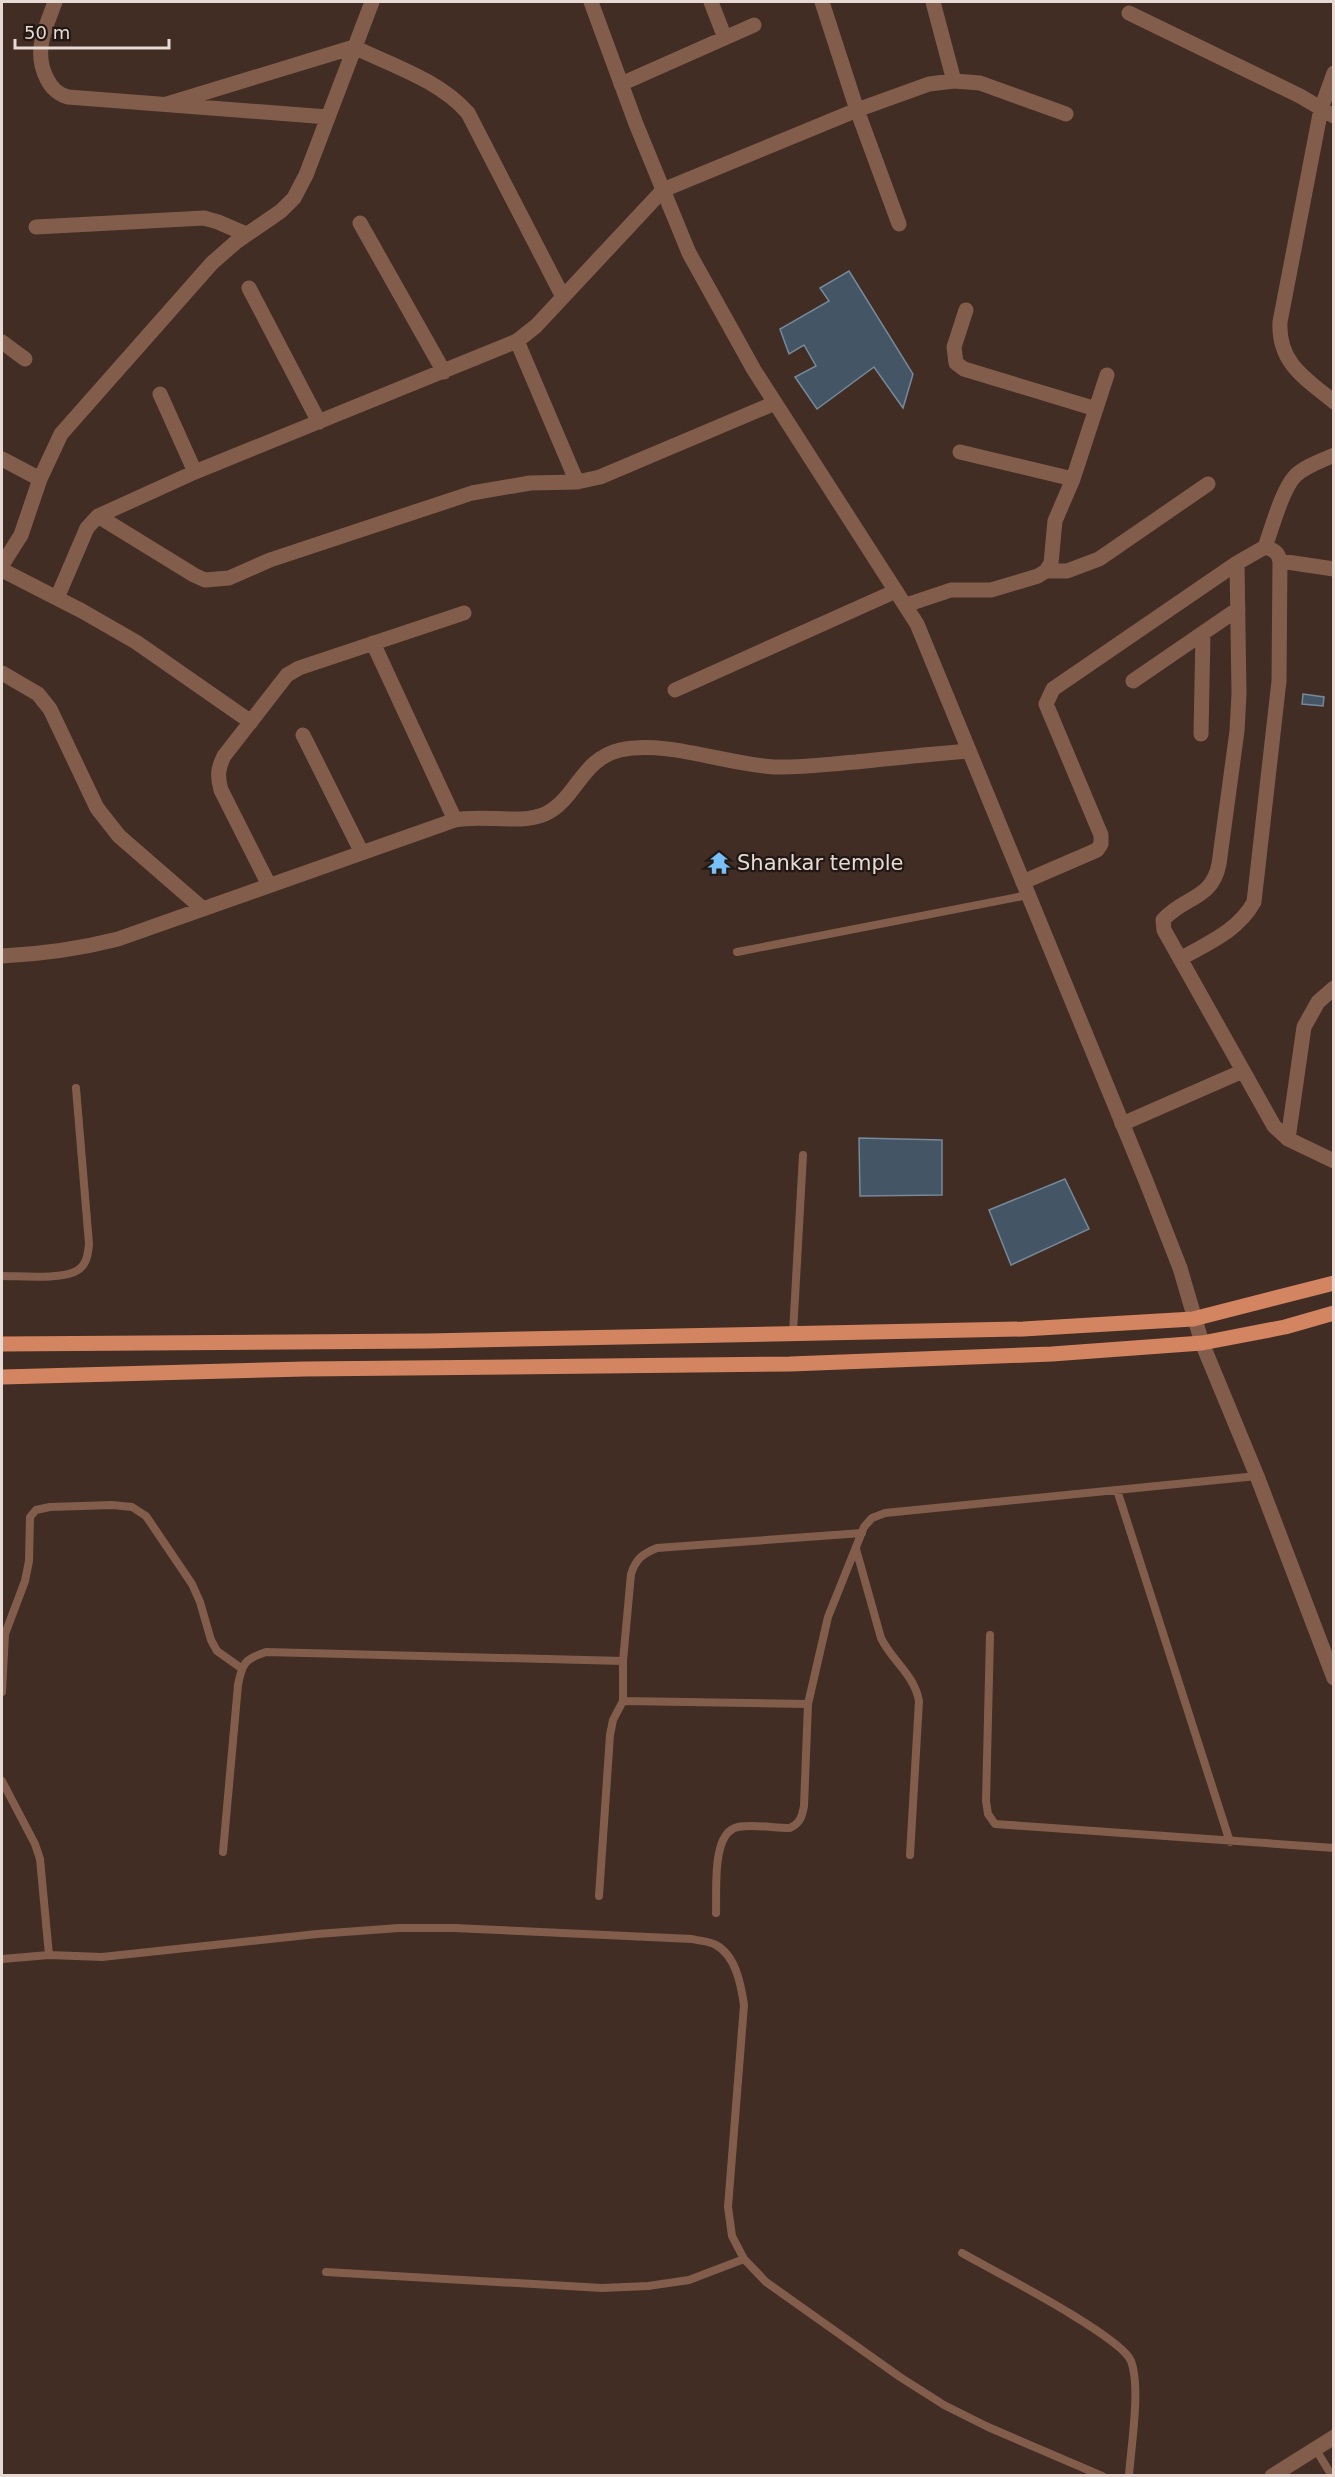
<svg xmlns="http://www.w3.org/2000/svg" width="1335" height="2477" font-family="'DejaVu Sans',sans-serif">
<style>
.building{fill:#445565;stroke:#76899a;stroke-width:1.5}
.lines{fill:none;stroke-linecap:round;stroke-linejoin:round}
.service{stroke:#835d4b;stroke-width:8}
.minor{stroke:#835d4b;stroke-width:15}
.tertiary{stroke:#835d4b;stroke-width:15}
.primary{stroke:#d38461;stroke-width:15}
.labels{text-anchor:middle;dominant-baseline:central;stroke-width:4.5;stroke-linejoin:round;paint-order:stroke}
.poi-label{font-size:21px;fill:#e7dad4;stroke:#211814;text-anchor:start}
</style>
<rect width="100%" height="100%" fill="#412d24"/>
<path class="building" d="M849,271L913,374L903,408L874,367L817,409L795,377L816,366L804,345L789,354L780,329L829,301L820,288Z
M1303,694L1324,697L1323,706L1302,704Z
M859,1138L942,1140V1195L860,1196Z
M1065,1179L1089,1229L1011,1265L989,1210Z"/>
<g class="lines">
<path class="service" d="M737,952L1028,895
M2,1276C20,1276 64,1280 78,1270C87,1264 88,1254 89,1244L76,1088
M793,1333L803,1155
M1117,1490L1230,1842
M856,1549L881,1638C892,1661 914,1674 919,1701L910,1855
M990,1635L986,1801L988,1814L995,1824L1334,1848
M623,1661L631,1574C636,1559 642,1554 657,1548L862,1533
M2,1692L5,1634L25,1581L29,1561L30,1517L36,1510L50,1507L112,1505L132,1507L146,1516L192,1584L200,1602L211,1640L217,1651L241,1668
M2,1781L35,1844L40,1859L49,1955
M223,1852L238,1685C242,1663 245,1659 266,1652L623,1661V1701L808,1704L828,1617L864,1527L872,1518L885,1513L1257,1476
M599,1896L610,1735L613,1720L623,1701
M716,1913C717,1892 711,1832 738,1827C754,1824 773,1828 790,1828C800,1823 802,1817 804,1806L808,1704
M2,1959L49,1955L102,1957L317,1934L399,1928H454L692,1939C699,1941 709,1941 716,1945C736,1956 741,1985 744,2005L728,2207L732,2236L744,2259L766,2282L900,2377L944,2405L988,2427L1102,2476
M962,2253C992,2270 1121,2336 1131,2361C1141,2387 1131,2446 1129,2476
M326,2272L602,2288L648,2286L689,2280L744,2259
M1315,2448L1332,2476"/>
<path class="minor" d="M55,2C45,29 33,52 47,79C52,89 58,94 68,97L328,117
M711,2L725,38
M822,2L857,110L899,224
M933,2L954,81
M1129,13L1300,96L1334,116
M1334,73L1321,109L1280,322C1278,363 1305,378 1334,402
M621,84L754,25
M167,104L354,47C393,66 439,80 468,113L563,297
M360,223L444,372
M36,227L204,218L218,222L246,234
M249,288L319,422
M966,310L954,347L956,363L964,369L1096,409
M2,342L25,359
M160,394L195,472
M960,452L1073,479
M2,459L40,479
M577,482L517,341L536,326L663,190L857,110L929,84L954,81L980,83L1066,114
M98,516L194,575L205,580L229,578L270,560L472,493L530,483L577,482L600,477L775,403
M1265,547C1272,528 1282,490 1295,476C1305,466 1321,461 1334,455
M1280,561L1334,569
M1237,563L1239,694L1237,731L1219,864C1212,900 1184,896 1163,920L1164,930L1274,1126L1288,1139L1334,1161
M2,565L21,535L40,479L61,434L212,263L236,242L281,211L294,198L306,175L372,2
M2,570L82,611L136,642L251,722
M1046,571H1067L1099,559L1208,484
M57,598L87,528L98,516L195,472L517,341
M906,605L951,590H991L1038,576L1046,571L1051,563L1055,521L1073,479L1107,375
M373,643L455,820
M2,673L38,694L50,709L97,808L119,836L203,909
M1133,681L1238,609
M675,690L896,591
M1201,734L1203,633
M303,735L362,853
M1023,882L1097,850L1101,844V835L1046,704L1053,689L1237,563L1265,547C1274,550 1278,552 1280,561L1279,681L1254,902C1238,931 1208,943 1180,959
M269,885L221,790C217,776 218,768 224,756L287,675L299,668L464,613
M2,956C42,954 79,949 118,939L455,820C483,814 520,825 545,814C576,800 581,759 620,750C667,740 725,764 774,767C801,768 828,764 856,762C894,758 931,754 969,751
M1122,1124L1243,1071
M1288,1139L1304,1027L1318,1002L1334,988"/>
<path class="tertiary" d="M591,2L636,124L689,253L754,370L917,624L1146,1181L1180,1268L1202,1343L1257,1476L1334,1678
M1272,2476L1334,2437"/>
<path class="primary" d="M2,1344L427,1341L1023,1329L1193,1319L1334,1283
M2,1377L305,1369L790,1364L1052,1354L1202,1343L1285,1327L1334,1313"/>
</g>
<defs>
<g id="temple-bare" transform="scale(1.8)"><path d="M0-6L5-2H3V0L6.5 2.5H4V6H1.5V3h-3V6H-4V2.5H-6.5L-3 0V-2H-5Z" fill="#79bff8" stroke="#211814" stroke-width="2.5" paint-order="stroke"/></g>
</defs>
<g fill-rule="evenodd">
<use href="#temple-bare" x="719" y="863"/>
</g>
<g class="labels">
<g class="poi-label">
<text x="737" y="863">Shankar temple</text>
</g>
</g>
<rect width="1335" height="2477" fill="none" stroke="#e7dad4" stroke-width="6"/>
<path d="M15 39v9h154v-9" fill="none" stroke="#e7dad4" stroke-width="3"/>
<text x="24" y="39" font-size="18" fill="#e7dad4" stroke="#211814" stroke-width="4.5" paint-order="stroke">50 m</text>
</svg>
